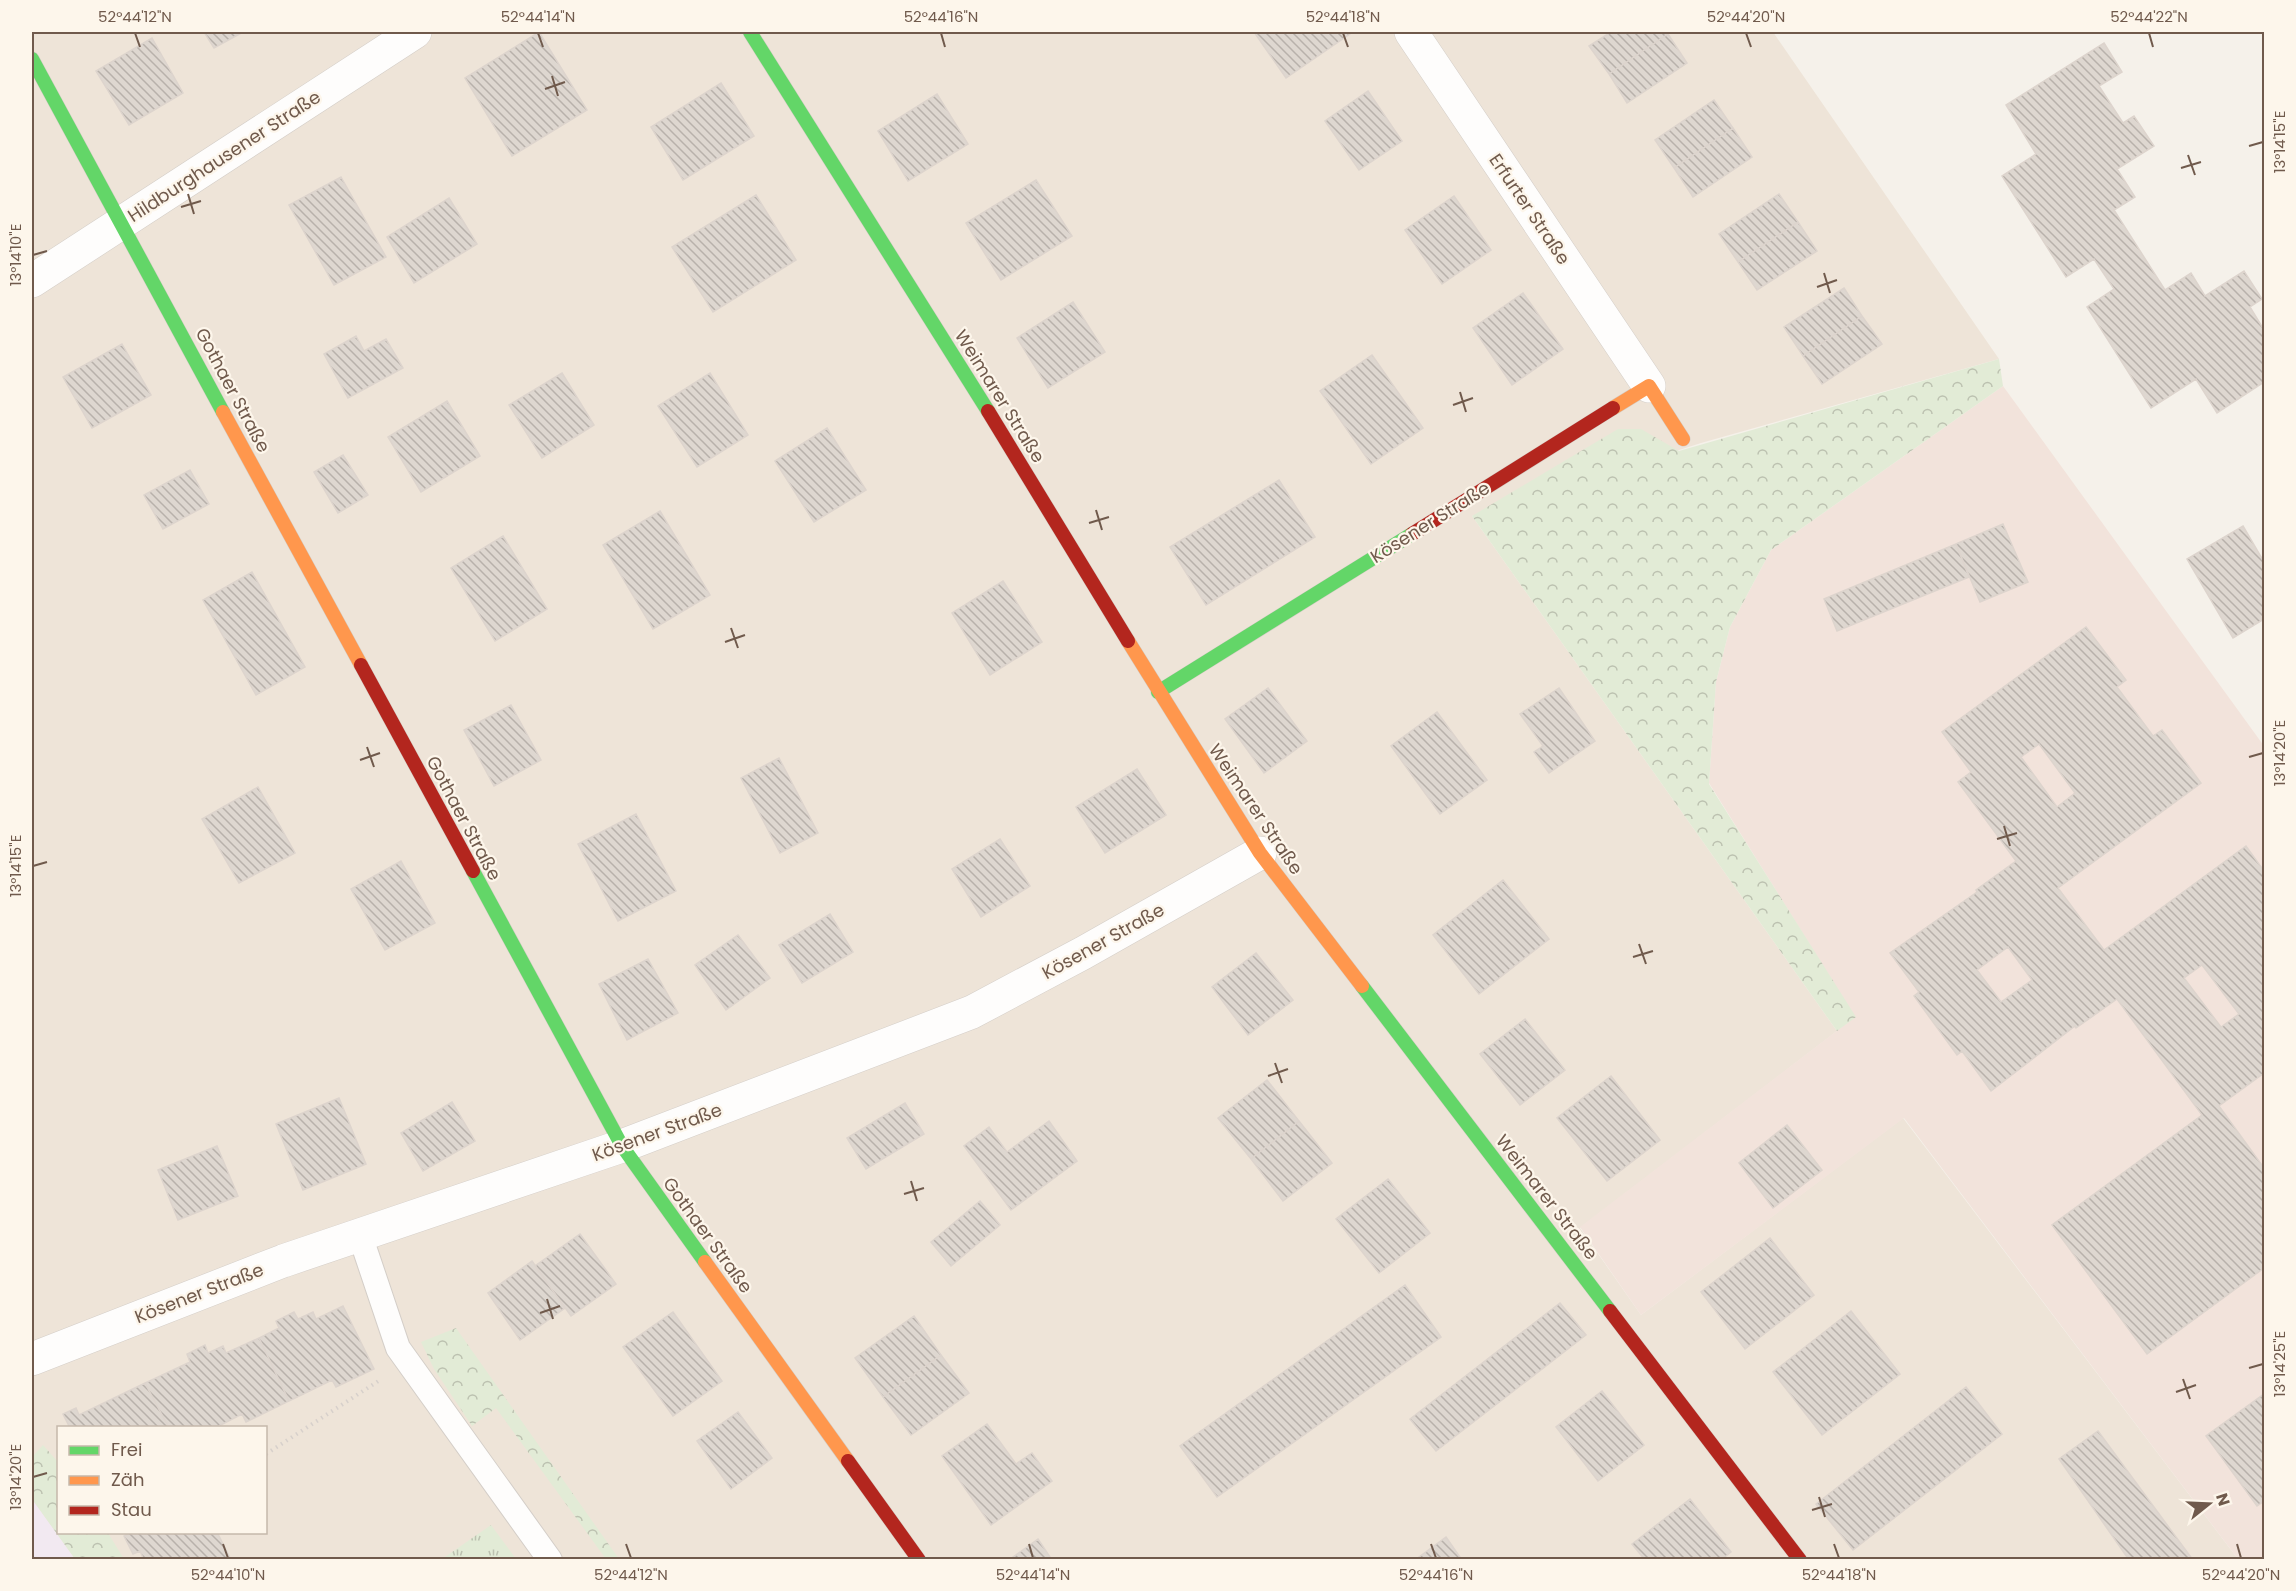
<svg xmlns="http://www.w3.org/2000/svg" width="2296" height="1591" font-family="Poppins,sans-serif">
<style>
.residential{fill:#eee4d8;fill-rule:evenodd}
.commercial{fill:#f2e3db}
.education{fill:#f2e9f1}
.grass{fill:url(#grass-tufts)}
.forest{fill:url(#forest-crowns)}
.building{fill:url(#building-back-hatch);stroke:#ddd4cd;stroke-width:1.5;fill-rule:evenodd}
.lines{fill:none;stroke-linecap:round;stroke-linejoin:round}
.lane-casing{stroke:#d4cec8;stroke-width:26}
.street-casing{stroke:#d4cec8;stroke-width:34}
.fast-casing{stroke:#d4cdc6;stroke-width:15}
.slow-casing{stroke:#d4cdc6;stroke-width:15}
.jam-casing{stroke:#d4cdc6;stroke-width:15}
.path{stroke:#d7d0cb;stroke-width:4;stroke-dasharray:1.5 4.5;stroke-linecap:butt}
.lane{stroke:#fefdfc;stroke-width:24}
.street{stroke:#fefdfc;stroke-width:33}
.fast{stroke:#63d668;stroke-width:14}
.slow{stroke:#ff974d;stroke-width:14}
.jam{stroke:#b3261e;stroke-width:14}
.ticks{fill:none;stroke:#705a4c;stroke-width:2}
.labels{text-anchor:middle;dominant-baseline:central;stroke-width:4.5;stroke-linejoin:round;paint-order:stroke}
.street-label{font-size:18px;fill:#705a4c;stroke:#fdf6eb}
.neatline{fill:none;stroke:#705a4c;stroke-width:2}
.ticks-label{font-size:15px;text-anchor:middle;fill:#705a4c}
</style>
<defs>
<pattern id="grass-tufts" width="24" height="20" patternUnits="userSpaceOnUse" patternTransform="scale(1.5)"><rect width="24" height="20" fill="#e2ebd6"/><path d="M3 7l-1-3M5 7V3M7 7l1-3M15 17l-1-3M17 17v-4M19 17l1-3" fill="none" stroke="#bcc1b0"/></pattern>
<pattern id="forest-crowns" width="20" height="18" patternUnits="userSpaceOnUse" patternTransform="scale(1.5)"><rect width="20" height="18" fill="#e2ebd6"/><path d="M2 6a3 3 0 1 1 6 0M12 15a3 3 0 1 1 6 0" fill="none" stroke="#bcc1b0"/></pattern>
<pattern id="building-back-hatch" width="6" height="6" patternUnits="userSpaceOnUse" patternTransform="scale(1.5)"><rect width="6" height="6" fill="#ded7d0"/><path d="M-1 5l2 2M0 0l6 6M5-1l2 2" fill="none" stroke="#b8b1ab"/></pattern>
</defs>
<rect width="100%" height="100%" fill="#f5f1ea"/>
<path class="residential" d="M32,32H1773L1999,359L1701,443L1472,516L1837,1031L1580,1228L1641,1315L1903,1118L2238,1559H75L32,1500ZM58,1428H266V1532H58Z"/>
<path class="commercial" d="M2003,386L2264,746V1559H2238L1904,1118L1641,1315L1580,1227L1855,1017L1709,783L1716,682L1730,627L1771,550Z"/>
<path class="education" d="M32,1499L75,1559H32Z"/>
<path class="grass" d="M491,1525L516,1559H442Z"/>
<path class="forest" d="M1999,359L2003,386L1771,550L1730,627L1716,682L1709,784L1856,1017L1837,1031L1472,516L1618,429H1641L1679,451Z
M456,1328L619,1559H606L496,1408L472,1426L434,1369L421,1342Z
M43,1445L58,1462V1532L108,1533L124,1559H75L32,1499V1457Z"/>
<path class="building" d="M204,32H243L214,48Z
M539,32L587,110L512,156L465,78Z
M1254,32H1348L1350,34L1286,78Z
M1611,32H1666L1668,34L1609,74L1589,46Z
M1668,34L1687,63L1627,103L1609,74Z
M152,38L183,93L129,125L96,71Z
M2104,43L2122,72L2099,86L2123,123L2134,116L2154,146L2117,169L2135,197L2114,210L2165,290L2191,273L2205,296L2244,271L2262,299L2250,307L2264,330V382L2217,413L2196,379L2151,408L2087,307L2114,289L2094,259L2066,277L2002,176L2036,154L2006,105Z
M721,83L754,136L683,180L651,127Z
M1368,91L1402,141L1359,170L1325,121Z
M937,94L968,144L908,181L878,131Z
M1714,100L1733,128L1674,168L1655,140Z
M1733,128L1752,157L1693,197L1674,168Z
M341,177L386,257L334,285L289,205Z
M1036,180L1072,236L1001,280L966,223Z
M1779,194L1798,222L1738,262L1719,234Z
M756,195L796,260L713,312L672,247Z
M1454,196L1491,250L1442,284L1405,230Z
M449,198L477,244L414,283L387,237Z
M1798,222L1817,251L1757,290L1738,262Z
M1844,288L1862,316L1803,356L1784,327Z
M1523,293L1563,349L1512,385L1473,328Z
M1073,302L1105,352L1048,388L1017,338Z
M1862,316L1882,344L1822,384L1803,356Z
M356,336L364,351L386,339L403,368L348,398L324,354Z
M122,344L151,395L92,428L63,377Z
M1372,355L1423,428L1371,464L1320,391Z
M562,373L594,425L542,458L509,405Z
M710,373L748,435L697,467L658,406Z
M447,401L480,456L421,492L388,437Z
M827,428L866,490L814,522L775,461Z
M343,455L368,495L338,513L314,472Z
M190,470L209,504L163,529L144,495Z
M1279,480L1315,537L1206,605L1170,547Z
M660,511L710,595L653,629L603,545Z
M2003,524L2028,582L1980,602L1956,544Z
M2243,526L2264,562V619L2233,638L2187,559Z
M503,536L547,609L495,641L451,568Z
M1956,544L1969,577L1837,631L1824,599Z
M252,572L305,667L256,695L203,600Z
M1003,581L1042,642L990,675L952,613Z
M2086,627L2126,680L2117,687L2153,736L2162,730L2201,783L2058,888L2104,950L2246,846L2264,871V1073L2219,1106L2264,1168V1268L2147,1354L2052,1225L2202,1115L2117,999L2076,1028L2075,1026L1991,1091L1962,1051L1957,1055L1914,996L1919,992L1890,953L1977,892L1976,890L2016,861L1958,782L1971,772L1942,732ZM2039,744L2075,793L2057,807L2021,757ZM2008,947L2032,980L2001,1002L1977,970ZM2202,965L2239,1014L2221,1027L2184,978Z
M1268,688L1307,741L1264,773L1225,719Z
M1559,688L1595,741L1549,773L1534,752L1543,746L1520,714Z
M511,705L541,760L494,786L464,730Z
M1437,712L1487,780L1440,814L1391,746Z
M779,758L818,833L780,853L741,778Z
M1137,769L1166,815L1105,853L1076,807Z
M258,787L295,853L239,883L202,819Z
M636,814L676,891L618,921L578,844Z
M1000,839L1030,886L981,917L952,869Z
M401,861L435,923L385,950L351,889Z
M1503,880L1549,939L1479,994L1433,935Z
M830,914L853,952L802,983L779,945Z
M738,935L770,978L726,1010L695,965Z
M1256,953L1293,1000L1248,1035L1212,987Z
M648,959L678,1013L627,1040L599,984Z
M1525,1019L1565,1070L1520,1105L1480,1054Z
M1611,1076L1660,1140L1607,1181L1557,1118Z
M1267,1080L1299,1121L1251,1159L1218,1118Z
M339,1098L366,1164L303,1190L276,1124Z
M452,1102L475,1141L423,1171L401,1133Z
M905,1103L924,1134L866,1169L847,1138Z
M1049,1121L1077,1161L1011,1210L964,1146L989,1127L1007,1152Z
M1299,1121L1332,1163L1283,1201L1251,1159Z
M1787,1125L1822,1170L1773,1208L1739,1163Z
M217,1146L238,1196L178,1220L158,1170Z
M1388,1179L1430,1233L1379,1273L1336,1219Z
M980,1201L1000,1225L951,1266L931,1242Z
M580,1234L616,1284L571,1316L535,1266Z
M1770,1238L1814,1295L1745,1349L1701,1292Z
M532,1261L565,1308L520,1340L488,1293Z
M1405,1285L1441,1337L1217,1497L1180,1446Z
M1560,1303L1586,1335L1436,1451L1410,1419Z
M343,1306L374,1369L336,1387L332,1380L289,1401L259,1338L279,1328L276,1321L294,1312L298,1319L313,1312L316,1319Z
M1851,1311L1900,1374L1822,1435L1773,1372Z
M673,1312L722,1381L673,1416L623,1347Z
M914,1316L941,1355L883,1397L855,1358Z
M259,1338L289,1401L246,1422L242,1414L215,1428H169L145,1383L190,1362L187,1354L205,1345L208,1353L223,1346L226,1353Z
M941,1355L969,1393L911,1435L883,1397Z
M145,1383L169,1428H70L63,1414L76,1408L79,1415Z
M1966,1387L2002,1434L1853,1550L1816,1504Z
M1602,1391L1644,1445L1598,1481L1556,1427Z
M2264,1394V1501L2257,1506L2206,1436Z
M738,1412L772,1458L731,1489L697,1441Z
M987,1424L1016,1464L1032,1453L1052,1481L991,1525L942,1456Z
M2098,1431L2193,1560H2129L2059,1459Z
M1690,1499L1731,1552L1721,1560H1645L1632,1544Z
M131,1532H217L231,1560H144L140,1551L133,1554L124,1536Z
M1446,1537L1462,1560H1415Z
M1038,1539L1052,1560H1009Z"/>
<g class="lines">
<g class="lane-casing">
<path id="lane" d="M360,1235L398,1348L550,1560"/>
</g>
<g class="street-casing">
<path id="street" d="M1411,32L1649,386
M32,281L415,32
M32,1359L283,1261L622,1146L972,1012L1083,953L1260,853"/>
</g>
<g class="fast-casing">
<path id="fast" d="M750,32L988,411
M32,59L223,412
M1158,692L1412,534
M473,871L622,1146L705,1262
M1362,986L1610,1311"/>
</g>
<g class="slow-casing">
<path id="slow" d="M1613,408L1649,386L1683,439
M223,412L361,665
M1128,641L1260,853L1362,986
M705,1262L848,1461"/>
</g>
<g class="jam-casing">
<path id="jam" d="M988,411L1128,641
M1412,534L1613,408
M361,665L473,871
M1610,1311L1800,1560
M848,1461L919,1560"/>
</g>
<path class="path" d="M266,1454L380,1380"/>
<use href="#lane" class="lane"/>
<use href="#street" class="street"/>
<use href="#fast" class="fast"/>
<use href="#slow" class="slow"/>
<use href="#jam" class="jam"/>
</g>
<path class="ticks" d="M135,33L140,47M538,33L543,47M941,33L945,47M1343,33L1348,47M1746,33L1751,47M2149,33L2153,47M552,76L558,96M545,89L565,82M2249,146L2263,142M2188,155L2195,175M2181,168L2201,162M188,194L194,214M181,207L201,201M33,255L47,251M1824,273L1830,293M1817,287L1837,280M1460,392L1466,412M1453,405L1473,398M1096,510L1102,530M1089,523L1109,517M731,628L738,648M725,642L745,635M367,747L374,767M2249,757L2263,753M360,760L380,753M2004,826L2010,846M1997,839L2017,833M33,866L47,862M1639,944L1646,964M1633,957L1653,951M1275,1063L1282,1083M1268,1076L1288,1069M911,1181L917,1201M904,1194L924,1188M547,1299L553,1319M540,1313L560,1306M2249,1368L2263,1364M2183,1379L2190,1399M2176,1392L2196,1385M33,1477L47,1473M1819,1497L1825,1517M1812,1510L1832,1504M223,1544L228,1558M626,1544L631,1558M1029,1544L1033,1558M1431,1544L1436,1558M1834,1544L1839,1558M2237,1544L2241,1558"/>
<g class="labels">
<g class="street-label">
<text transform="translate(224 156) rotate(-33)">Hildburghausener Straße</text>
<text transform="translate(1530 209) rotate(56)">Erfurter Straße</text>
<text transform="translate(233 390) rotate(62)">Gothaer Straße</text>
<text transform="translate(1000 396) rotate(58)">Weimarer Straße</text>
<text transform="translate(1430 522) rotate(-32)">Kösener Straße</text>
<text transform="translate(1256 809) rotate(56)">Weimarer Straße</text>
<text transform="translate(464 818) rotate(62)">Gothaer Straße</text>
<text transform="translate(1103 941) rotate(-29)">Kösener Straße</text>
<text transform="translate(657 1132) rotate(-20)">Kösener Straße</text>
<text transform="translate(1547 1197) rotate(52)">Weimarer Straße</text>
<text transform="translate(708 1235) rotate(54)">Gothaer Straße</text>
<text transform="translate(199 1293) rotate(-21)">Kösener Straße</text>
</g>
</g>
<rect width="2296" height="1591" fill="none" stroke="#fdf6eb" stroke-width="66"/>
<rect x="57" y="1426" width="210" height="108" fill="#fdf6eb" stroke="#c5b8ab" stroke-width="1.5"/>
<rect x="69" y="1446" width="30" height="9" fill="#63d668" stroke="#c5b8ab" stroke-width="1.5"/>
<text x="111" y="1456" font-size="18" fill="#705a4c">Frei</text>
<rect x="69" y="1476" width="30" height="9" fill="#ff974d" stroke="#c5b8ab" stroke-width="1.5"/>
<text x="111" y="1486" font-size="18" fill="#705a4c">Zäh</text>
<rect x="69" y="1506" width="30" height="9" fill="#b3261e" stroke="#c5b8ab" stroke-width="1.5"/>
<text x="111" y="1516" font-size="18" fill="#705a4c">Stau</text>
<g transform="translate(2209 1504) rotate(72)" stroke="#fdf6eb" stroke-width="4.5" paint-order="stroke">
<path d="M0-4.5L10 22L0 15L-10 22Z" fill="#705a4c"/>
<text y="-9" font-size="16" font-weight="bold" text-anchor="middle" fill="#705a4c">N</text>
</g>
<rect x="33" y="33" width="2230" height="1525" class="neatline"/>
<g class="ticks-label">
<text x="135" y="22">52°44'12"N</text>
<text x="538" y="22">52°44'14"N</text>
<text x="941" y="22">52°44'16"N</text>
<text x="1343" y="22">52°44'18"N</text>
<text x="1746" y="22">52°44'20"N</text>
<text x="2149" y="22">52°44'22"N</text>
<text transform="translate(2280 142) rotate(-90)" y="5">13°14'15"E</text>
<text transform="translate(16 255) rotate(-90)" y="5">13°14'10"E</text>
<text transform="translate(2280 753) rotate(-90)" y="5">13°14'20"E</text>
<text transform="translate(16 866) rotate(-90)" y="5">13°14'15"E</text>
<text transform="translate(2280 1364) rotate(-90)" y="5">13°14'25"E</text>
<text transform="translate(16 1477) rotate(-90)" y="5">13°14'20"E</text>
<text x="228" y="1580">52°44'10"N</text>
<text x="631" y="1580">52°44'12"N</text>
<text x="1033" y="1580">52°44'14"N</text>
<text x="1436" y="1580">52°44'16"N</text>
<text x="1839" y="1580">52°44'18"N</text>
<text x="2241" y="1580">52°44'20"N</text>
</g>
</svg>
